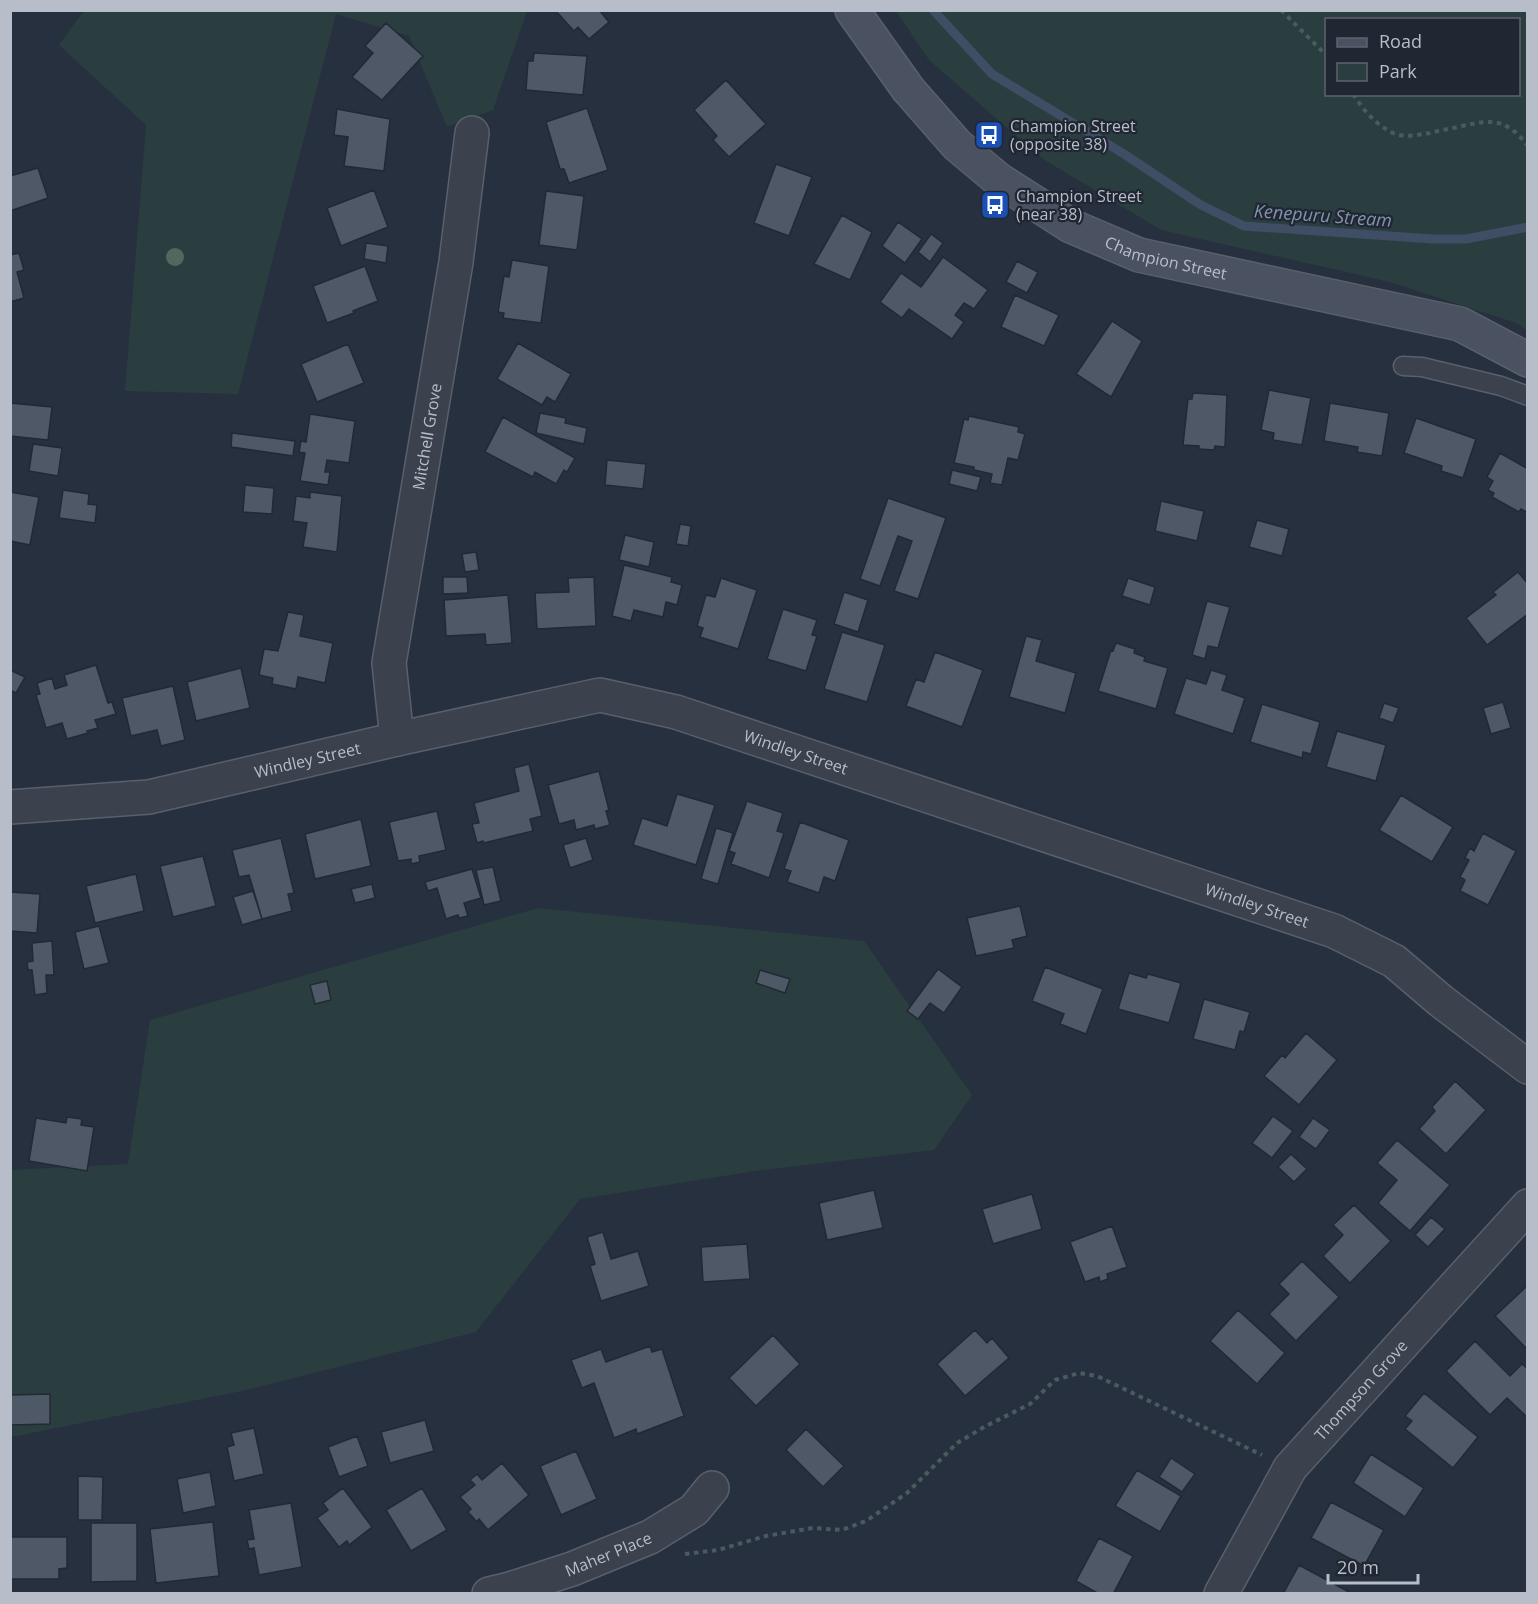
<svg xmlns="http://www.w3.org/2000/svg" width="1538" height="1604" font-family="'Open Sans',sans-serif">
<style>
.green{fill:#2a3e40;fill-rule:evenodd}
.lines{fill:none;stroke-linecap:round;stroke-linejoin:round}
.stream{stroke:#3f4d65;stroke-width:9}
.building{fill:#4e5867;stroke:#222935;stroke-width:1.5}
.service-casing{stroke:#59606c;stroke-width:21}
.minor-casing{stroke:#59606c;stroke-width:36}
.secondary-casing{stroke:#59606c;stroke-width:36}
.path{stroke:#495b5e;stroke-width:4;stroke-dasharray:4.5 4.5;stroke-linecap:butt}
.service{stroke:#3b424e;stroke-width:18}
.minor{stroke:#3b424e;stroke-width:33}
.secondary{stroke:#4a5261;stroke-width:33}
.tree{fill:#506960}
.labels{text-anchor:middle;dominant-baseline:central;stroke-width:4.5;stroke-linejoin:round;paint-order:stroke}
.poi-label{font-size:16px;fill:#b8bec9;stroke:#202733;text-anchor:start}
.street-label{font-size:16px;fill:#b8bec9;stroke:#202733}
.water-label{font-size:18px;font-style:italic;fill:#8293ad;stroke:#202733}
</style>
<rect width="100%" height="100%" fill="#27303e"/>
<path class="green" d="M84,11H527L493,110L447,127L409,36L336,14L238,394L125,391L146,125L59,45Z
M896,11H1527V330L1516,323L1390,282L1161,230L1043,159L929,60ZM1326,20H1518V94H1326Z
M538,908L864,941L972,1095L934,1150L761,1170L580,1199L476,1332L242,1391L11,1437V1170L128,1164L150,1020Z"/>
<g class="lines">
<path class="stream" d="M933,10L992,74L1124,154L1201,205L1244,226L1433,239H1466L1528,227"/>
</g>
<path class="building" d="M555,10H599L609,22L589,39L578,27L574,31Z
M386,23L423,56L382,100L352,77L373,53L365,46Z
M534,53L587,56L583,95L526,90L528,61H533Z
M726,80L766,124L729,157L713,140L717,136L694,110Z
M587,108L608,170L569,183L564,169H560L546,122Z
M337,109L390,119L384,171L344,166L348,137L334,135Z
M776,164L812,177L789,236L754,223Z
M38,168L48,198L10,211V176Z
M374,190L388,227L341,246L327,208Z
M546,191L584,196L577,250L539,245Z
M842,215L872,232L850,280L814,264Z
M898,222L922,239L905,263L882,246Z
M931,234L943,243L930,262L918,252Z
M366,243L388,246L386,263L364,259Z
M19,253L24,270L17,272L24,298L10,302V255Z
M943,257L988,290L974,309L964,303L955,315L964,322L952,339L909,309L902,318L880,302L901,273L921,287Z
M512,260L549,266L541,323L503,318L504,313L498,312L504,276L509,277Z
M1017,261L1038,272L1027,293L1006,282Z
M365,266L378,301L353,311L354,313L327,323L313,286Z
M1015,295L1059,315L1044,346L1001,327Z
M1112,321L1142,341L1111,397L1076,374Z
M518,343L571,374L555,402L547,397L542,405L497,379Z
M348,344L364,383L317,402L301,364Z
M1269,390L1311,398L1302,445L1273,440L1274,433L1261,430Z
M1193,393L1227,395L1225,447L1215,446L1214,450L1199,449V446L1183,445L1188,399H1192Z
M10,403L52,407L48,440L10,436Z
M1330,403L1389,413L1382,456L1357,452L1358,447L1324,441Z
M540,413L566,418L565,423L587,428L584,444L536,433Z
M310,414L355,421L349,463L327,460L325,472H330L328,485L300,481L305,453L299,452L301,441L306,442Z
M969,416L1019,427L1018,432L1025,434L1018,460L1008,458L1002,485L990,483L992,474L974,470V467L954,463L964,419L968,420Z
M503,417L575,458L567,472L564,470L556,484L535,472L533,477L485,452Z
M1416,418L1476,439L1463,478L1441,471L1442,466L1404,453Z
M232,433L295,441L293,456L231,447Z
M33,444L62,448L58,476L29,471Z
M1500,453L1528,469V513L1521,509L1519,512L1492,497L1494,493L1488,490L1493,481L1487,477Z
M607,460L646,464L643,489L605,485Z
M952,470L981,477L977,491L949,484Z
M245,485L274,488L272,514L243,512Z
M63,490L89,494L88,504L97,505L95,523L59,518Z
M10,492L39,497L30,545L10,541Z
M310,492L342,496L337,552L303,547L307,523L293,521L296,496L310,498Z
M888,498L946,518L918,599L894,591L912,541L898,536L880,586L860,579Z
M1161,501L1204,511L1197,541L1155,531Z
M1257,520L1289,529L1282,556L1249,547Z
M680,524L691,526L688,546L676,544Z
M625,535L654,542L649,567L619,560Z
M476,552L479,570L465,572L462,554Z
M624,565L672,577L671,582L682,585L677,605L666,602L663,617L634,610L631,621L612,616Z
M1518,572L1528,584V614L1487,645L1466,618L1496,595L1493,592Z
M443,577H467L468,593L443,594Z
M594,577L596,626L537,629L535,593L569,592L568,578Z
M721,578L757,590L738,649L700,637L703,628L697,626L706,595L715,597Z
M1128,578L1155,587L1150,605L1122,596Z
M844,592L868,600L858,632L834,624Z
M508,595L512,643L486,645L485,634L446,636L444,600Z
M1207,601L1230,607L1218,648L1208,646L1205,659L1192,655Z
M783,609L817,620L812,635L817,636L806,671L767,659Z
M288,612L304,615L300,636L333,643L325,683L298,677L296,689L272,684L273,678L259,675L264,649L278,651Z
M842,632L885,645L867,702L824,689Z
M1026,636L1042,640L1036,661L1076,673L1065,713L1009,697Z
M1116,643L1135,649L1134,653L1145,657L1144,661L1168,668L1156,709L1098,691L1111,650L1113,651Z
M935,652L983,670L962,727L906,706L916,679L924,682Z
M96,665L108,703L112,702L116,714L95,720L98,728L87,731L88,733L67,739L62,723L46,728L36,695L40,694L37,683L52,678L55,689L67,685L64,675Z
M241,668L250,708L196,721L187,682Z
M10,670L25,677L16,693L10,690Z
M1211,670L1227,675L1222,690L1245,698L1233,734L1174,714L1186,678L1206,684Z
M173,686L185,740L161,746L157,730L131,736L122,698Z
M1503,702L1511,728L1491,734L1483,708Z
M1384,703L1399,708L1393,723L1379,718Z
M1262,704L1320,722L1311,754L1303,752L1302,758L1250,742Z
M1337,731L1386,745L1376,781L1326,767Z
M529,764L542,816L530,819L533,831L484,843L483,841L477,843L472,824L479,823L474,803L519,791L514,768Z
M599,771L609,810L606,811L610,825L595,829L594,825L576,830L574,820L559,824L548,785Z
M677,794L715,805L696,865L633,845L642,818L667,826Z
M1401,795L1453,827L1432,862L1379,830Z
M747,801L783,813L777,831L784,833L769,878L731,864L735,853L729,851Z
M437,811L446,850L419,856L420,862L411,864V859L398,861L389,822Z
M361,819L371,866L315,879L305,834Z
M800,822L849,840L835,881L824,877L819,893L787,882L791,871L784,869Z
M716,828L733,833L718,884L701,879Z
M1483,833L1516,851L1488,905L1460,891L1465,880L1460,877L1469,860L1465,858L1470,848L1474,851Z
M281,838L294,893L288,894L292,911L262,919L249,875L239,877L232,850Z
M586,838L593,860L570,868L563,845Z
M203,856L216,906L173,917L160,866Z
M493,867L501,901L484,905L476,870Z
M472,869L481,898L464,903L468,916L459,918L458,915L446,919L437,888L428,891L425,882Z
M136,874L144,911L95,923L86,886Z
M372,884L375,898L355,903L351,889Z
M253,891L262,919L242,925L233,897Z
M10,892L40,894L37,933L10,931Z
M1020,906L1027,936L1012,940L1014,948L976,956L967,918Z
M99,926L109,963L84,969L75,932Z
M52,941L54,975H46L47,993L35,995L32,970H28L27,962L33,961L32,943Z
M1045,967L1103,989L1086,1034L1060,1024L1064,1014L1032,1001Z
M938,969L962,987L944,1013L930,1003L918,1019L907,1011Z
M760,970L790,979L785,993L756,983Z
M1129,973L1146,978L1148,974L1181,983L1169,1023L1118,1009Z
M327,981L331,1000L315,1004L310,985Z
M1204,999L1250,1012L1244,1032L1240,1031L1235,1050L1193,1039Z
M1306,1033L1337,1060L1299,1105L1264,1076L1282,1055L1285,1058Z
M1455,1081L1486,1110L1446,1154L1419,1129L1435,1111L1432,1107Z
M1273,1116L1293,1131L1272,1158L1252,1143Z
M67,1117L82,1119L81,1125L94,1127L87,1171L29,1161L36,1118L66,1123Z
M1313,1118L1330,1130L1316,1149L1299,1137Z
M1397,1140L1450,1185L1410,1231L1378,1203L1397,1180L1377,1163Z
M1291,1154L1307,1169L1294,1182L1278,1167Z
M874,1190L883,1228L827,1240L819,1203Z
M1032,1194L1042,1229L993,1244L982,1209Z
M1354,1205L1391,1241L1350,1283L1323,1256L1343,1235L1333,1225Z
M1431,1217L1445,1229L1428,1247L1415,1235Z
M1112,1226L1127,1267L1107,1274L1108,1279L1100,1282L1099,1277L1085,1282L1070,1242Z
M603,1232L611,1259L638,1251L649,1286L601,1301L590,1266L595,1264L587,1237Z
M747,1244L750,1279L703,1282L701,1247Z
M1302,1261L1339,1297L1296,1341L1269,1314L1289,1294L1279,1284Z
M1528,1285V1347L1526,1348L1495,1316Z
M1238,1310L1285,1353L1257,1384L1210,1341Z
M975,1330L987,1343L992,1338L1009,1358L965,1396L937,1364Z
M773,1335L800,1364L756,1406L729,1378Z
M1475,1341L1510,1376L1522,1364L1528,1369V1418L1507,1398L1490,1415L1446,1371Z
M650,1346L652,1352L662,1349L684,1416L637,1434L636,1429L614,1438L594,1383L582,1388L571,1360L601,1349L606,1362Z
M1424,1393L1478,1437L1453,1468L1405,1429L1412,1421L1405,1416Z
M50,1394V1424L10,1425V1395Z
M425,1420L434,1451L390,1463L381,1432Z
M254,1428L264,1474L234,1481L227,1447L234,1445L231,1433Z
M806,1429L844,1466L823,1487L786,1450Z
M357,1436L368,1466L339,1477L328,1447Z
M576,1451L597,1499L561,1515L540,1466Z
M1371,1454L1424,1488L1405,1517L1353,1483Z
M1171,1458L1195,1474L1182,1492L1159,1477Z
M502,1463L529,1495L488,1530L479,1519L477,1522L468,1512L471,1509L460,1497L475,1485L470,1480L477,1474L482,1480Z
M1137,1470L1181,1496L1160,1532L1115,1506Z
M210,1472L216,1506L183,1513L177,1479Z
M78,1476L103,1477L102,1520H78Z
M343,1488L372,1527L349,1545L347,1541L339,1547L317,1518L328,1510L323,1503Z
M422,1488L447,1530L411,1551L386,1510Z
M1331,1502L1384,1530L1364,1566L1311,1538Z
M291,1503L302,1567L259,1575L254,1548L249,1549L247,1540L254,1539L249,1510Z
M213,1522L219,1576L156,1583L150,1529Z
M91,1523H137V1581L91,1582Z
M10,1537H67V1568L59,1569V1579H10Z
M1099,1538L1133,1556L1113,1594H1099L1076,1581Z
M1299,1565L1351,1593L1283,1594Z"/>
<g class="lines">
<g class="service-casing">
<path id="service" d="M1403,366L1422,367L1501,386L1528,396"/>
</g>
<g class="minor-casing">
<g id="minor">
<path id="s1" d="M397,739L389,663L456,262L472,133"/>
<path id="s2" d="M10,807L149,797L397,739L600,695L676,712L1334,931L1394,961L1441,1001L1528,1067"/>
<path id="s3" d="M489,1594L510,1589L572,1569L650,1537L694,1510L712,1488"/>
<path id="s4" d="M1221,1594L1290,1468L1528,1206"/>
</g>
</g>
<g class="secondary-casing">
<g id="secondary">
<path id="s5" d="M852,10L908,89L957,145L999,180L1071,226L1139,255L1460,324L1528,360"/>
</g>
</g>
<path class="path" d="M1281,10L1326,55
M1353,94C1364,111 1375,124 1393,133C1404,138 1418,135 1430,133C1440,130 1451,129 1462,126C1493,119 1507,119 1528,146
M685,1554L718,1550L766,1536L813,1528L842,1530L866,1521L907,1493L957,1443L986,1426L1030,1404L1055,1380L1079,1373L1097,1376L1262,1455"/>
<use href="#service" class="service"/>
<use href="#minor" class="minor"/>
<use href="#secondary" class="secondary"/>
</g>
<circle class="tree" cx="175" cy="257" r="9"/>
<defs>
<g id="bus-square" transform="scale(1.5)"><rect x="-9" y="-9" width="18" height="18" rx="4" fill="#1a4fb4" stroke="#202733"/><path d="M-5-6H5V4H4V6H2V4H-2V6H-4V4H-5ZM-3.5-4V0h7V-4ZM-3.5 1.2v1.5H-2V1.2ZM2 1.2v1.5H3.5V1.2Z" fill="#fff"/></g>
</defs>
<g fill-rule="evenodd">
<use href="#bus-square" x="989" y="135"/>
<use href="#bus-square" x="995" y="205"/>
</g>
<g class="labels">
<g class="poi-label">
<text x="1010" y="126">Champion Street<tspan x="1010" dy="18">(opposite 38)</tspan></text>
<text x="1016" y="196">Champion Street<tspan x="1016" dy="18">(near 38)</tspan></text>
</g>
<g class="street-label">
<text stroke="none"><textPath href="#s5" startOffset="412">Champion Street</textPath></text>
<text stroke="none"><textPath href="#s1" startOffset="306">Mitchell Grove</textPath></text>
<text stroke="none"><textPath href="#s2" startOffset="806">Windley Street</textPath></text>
<text stroke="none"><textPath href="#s2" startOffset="302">Windley Street</textPath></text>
<text stroke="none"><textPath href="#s2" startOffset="1292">Windley Street</textPath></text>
<text stroke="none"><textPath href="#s4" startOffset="249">Thompson Grove</textPath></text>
<text stroke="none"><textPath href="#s3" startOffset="126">Maher Place</textPath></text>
</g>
<g class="water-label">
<text transform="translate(1323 215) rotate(4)">Kenepuru Stream</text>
</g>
</g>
<rect width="1538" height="1604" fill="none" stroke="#b8bec9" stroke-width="24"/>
<rect x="1325" y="18" width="195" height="78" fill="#202733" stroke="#5d636f" stroke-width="1.5"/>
<rect x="1337" y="38" width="30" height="9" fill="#4a5261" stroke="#5d636f" stroke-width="1.5"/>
<text x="1379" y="48" font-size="18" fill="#b8bec9">Road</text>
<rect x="1337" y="63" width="30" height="18" fill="#2a3e40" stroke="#5d636f" stroke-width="1.5"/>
<text x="1379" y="78" font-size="18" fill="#b8bec9">Park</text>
<path d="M1328 1574v9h90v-9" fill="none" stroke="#b8bec9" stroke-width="3"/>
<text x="1337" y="1574" font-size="18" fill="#b8bec9" stroke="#202733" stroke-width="4.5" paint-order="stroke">20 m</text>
</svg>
